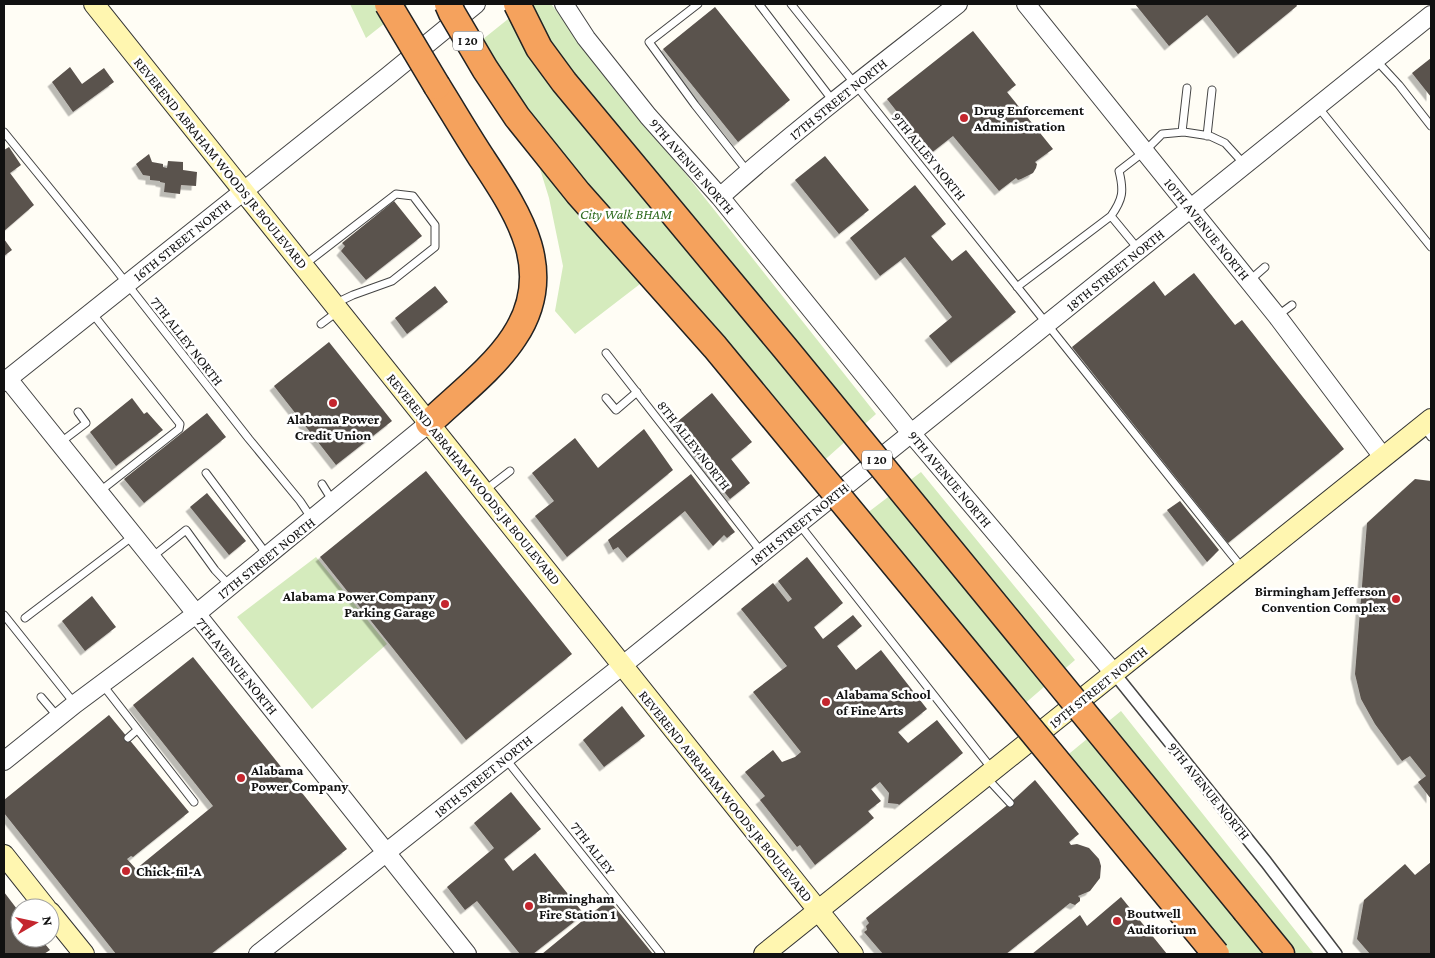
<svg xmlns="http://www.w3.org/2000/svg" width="1435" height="958" font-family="'Crimson Pro',serif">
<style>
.green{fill:#d5ebbd}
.building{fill:#5a524d;filter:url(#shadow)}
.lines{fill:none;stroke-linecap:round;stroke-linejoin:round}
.service-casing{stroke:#444;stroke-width:9}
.pedestrian-casing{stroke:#444;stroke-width:14}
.tertiary-casing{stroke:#444;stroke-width:20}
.secondary-casing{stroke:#333;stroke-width:22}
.motorway-casing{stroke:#222;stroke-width:29}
.service{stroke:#fff;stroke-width:7}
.pedestrian{stroke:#fff;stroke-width:11}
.tertiary{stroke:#fff;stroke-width:18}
.secondary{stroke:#fff6b0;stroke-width:20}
.motorway{stroke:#f5a25d;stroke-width:26}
.motorway-bridge-casing{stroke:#222;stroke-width:29;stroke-linecap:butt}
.motorway-bridge{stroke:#f5a25d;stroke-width:26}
.poi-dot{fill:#c4262e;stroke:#fff;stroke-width:2}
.labels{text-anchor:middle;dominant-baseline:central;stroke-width:5;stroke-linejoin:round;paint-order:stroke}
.shield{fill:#fff;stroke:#585858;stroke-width:1}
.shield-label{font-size:12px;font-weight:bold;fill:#111}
.street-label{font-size:14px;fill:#111;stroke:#fff}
.poi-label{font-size:14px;font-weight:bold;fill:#111;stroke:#fff;text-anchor:start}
.park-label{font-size:14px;font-style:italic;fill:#2f6b1f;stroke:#fff}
</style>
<defs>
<filter id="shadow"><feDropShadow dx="-4.5" dy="4.5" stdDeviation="0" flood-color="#0004"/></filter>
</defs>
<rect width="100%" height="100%" fill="#fffdf5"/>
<path class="green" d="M350,4H409L366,38Z
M527,4H551L876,414L809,474L640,284L575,334L555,311L563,266L549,198L536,156L462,56Z
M921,472L1075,660L1014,713L854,523Z
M316,557L387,644L312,709L237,617Z
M1121,711L1314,954H1203L1053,767Z"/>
<path class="building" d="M1135,4H1296L1297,6L1238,54L1207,15L1169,46Z
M715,7L790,100L738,142L663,49Z
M973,31L1016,85L1007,92L1053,149L1035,162L1037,164L1036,168L1033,173L1021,179L1018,180L1016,178L999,191L953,136L930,154L887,99Z
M1431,58V97L1412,73Z
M70,67L82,84L104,68L114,82L73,112L52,82Z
M9,147L21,165L10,173L34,205L4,231V150Z
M149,154L152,162L163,164V167L167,168L168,161L183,162V170L197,172L196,186L181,185L180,194L164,192L165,183L160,182V181L150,180V176L143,175L136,164Z
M825,156L869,210L839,234L795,180Z
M915,185L946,224L931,236L952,261L966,250L1016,312L951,363L929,336L952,317L905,257L880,276L850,238Z
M394,201L422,236L366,280L341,251L345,246L342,243Z
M4,239L12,250L4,256Z
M1194,273L1235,325L1242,320L1344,449L1228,543L1072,347L1154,281L1165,296Z
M435,286L448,302L407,334L395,318Z
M329,342L392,421L336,465L274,386Z
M712,393L752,442L731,459L750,483L730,499L671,427Z
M132,398L144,414L147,412L163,430L116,466L90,432Z
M207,413L226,437L144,503L124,479Z
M644,429L673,470L567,557L535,516L554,501L532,473L575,438L598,468Z
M426,471L572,654L466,740L320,557Z
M691,474L735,532L727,538L724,535L713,546L685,511L627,558L618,547L613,550L608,540Z
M1415,479L1431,481V799L1418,782L1426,776L1410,756L1402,761L1375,724L1361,699L1355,674L1367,523Z
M207,493L246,541L229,555L190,507Z
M1180,501L1219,550L1207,562L1167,510Z
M807,557L843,603L814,627L823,639L853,615L862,626L837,646L856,670L881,650L927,709L898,732L908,743L937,720L963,753L899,805L898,804L888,803L889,793L880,782L871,789L881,801L868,811L874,818L815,865L800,845L797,847L760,800L765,796L745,772L773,750L782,762L795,757L801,752L753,692L787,666L741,609L773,583L788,602L792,599L778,581Z
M92,596L116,627L85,651L62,621Z
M193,657L347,849L211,954H116L4,813V800L109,715L189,812L133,857L131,856L127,859L136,869L213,806L133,705Z
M622,706L645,736L604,767L583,740Z
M1035,780L1079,834L1069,842L1071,845L1077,844L1089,848L1099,859L1101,866L1100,878L1090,891L1078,896L1080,898V901L1075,905L1070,903L1006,954H883L864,932L867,930L866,926L869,923L866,918L1010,803Z
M511,792L541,829L504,859L513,871L535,853L584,914L533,954H520L477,901L465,910L447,887L494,848L474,823Z
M1431,862V954H1370L1357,939L1364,900L1405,864L1415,875Z
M4,892L20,913V938H40L50,950L44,954H4Z
M1121,897L1167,954H1032L1080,915L1087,926Z
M609,900L653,954H542L587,917Z"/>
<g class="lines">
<g class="service-casing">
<path id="service" d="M698,4L649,42L695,105L748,172
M759,4L833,101
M791,4L1243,569
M1376,60L1399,85L1431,126
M1318,107L1431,247
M4,132L113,266L249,439L300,501L312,519
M1182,132L1187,88
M1207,136L1212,90
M1111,216C1123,199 1124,191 1119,171L1145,151L1162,134L1184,132L1210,136L1225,143L1245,165
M304,265L396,194L413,196L435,225V247L392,281L353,295L336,303
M1249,281L1265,267
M1017,287L1111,216L1139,250
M92,313L180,424L179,429L99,492
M1277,316L1292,305
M321,324L337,312
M606,353L762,553
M606,398L616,410L637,392
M1423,426L1431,437
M61,442L86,423L78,412
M206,473L268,556
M322,484L332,500
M484,491L510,471
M799,524L992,769
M152,557L186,530L215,570L230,586
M4,615L75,704
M25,618L133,536
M102,684L194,802
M41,697L58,717
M128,738L137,730
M505,758L661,954
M986,777L1010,803"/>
</g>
<g class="pedestrian-casing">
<path id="pedestrian" d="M1114,673L1266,862L1336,954"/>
</g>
<g class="tertiary-casing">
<path id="tertiary" d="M564,4L586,38L648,116L720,197L911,433L1114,673
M1026,4L1277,316L1383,457
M720,197C796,129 878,67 958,4
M8,379L151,557L467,954
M4,382L388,76L476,4
M4,761L75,704L196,614L429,423
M258,954L623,665L1431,15"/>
</g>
<g class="secondary-casing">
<path id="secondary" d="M94,4L853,954
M4,855L46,908
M50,912L84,954
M764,954L1431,419"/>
</g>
<g class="motorway-casing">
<path id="motorway" d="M429,423C456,397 494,368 514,337C558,271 518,213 481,157C466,134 452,110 437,86
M1246,911L1281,954"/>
</g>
<use href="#service" class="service"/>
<use href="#pedestrian" class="pedestrian"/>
<use href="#tertiary" class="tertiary"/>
<use href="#secondary" class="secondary"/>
<use href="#motorway" class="motorway"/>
<g class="motorway-bridge-casing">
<path id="motorway-bridge" d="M388,4L437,86
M448,4L452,13L485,69L517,117L578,193L715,347L1216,954
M517,4L539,48L564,82L785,348L1246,911"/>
</g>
<use href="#motorway-bridge" class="motorway-bridge"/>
</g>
<g class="poi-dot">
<circle cx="964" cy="118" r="5"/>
<circle cx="333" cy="403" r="5"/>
<circle cx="1396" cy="599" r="5"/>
<circle cx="445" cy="604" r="5"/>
<circle cx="826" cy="702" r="5"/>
<circle cx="241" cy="778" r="5"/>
<circle cx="126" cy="871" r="5"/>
<circle cx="529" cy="906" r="5"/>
<circle cx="1117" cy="921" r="5"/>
</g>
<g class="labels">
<g class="shield">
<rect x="453" y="31.5" width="30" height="19" rx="4"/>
<rect x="862" y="450.5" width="30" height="19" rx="4"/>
</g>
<g class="shield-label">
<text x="468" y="41">I 20</text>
<text x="877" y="460">I 20</text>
</g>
<g class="street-label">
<text transform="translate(838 99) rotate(-39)">17TH STREET NORTH</text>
<text transform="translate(929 156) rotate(51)">9TH ALLEY NORTH</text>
<text transform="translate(221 163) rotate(51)">REVEREND ABRAHAM WOODS JR BOULEVARD</text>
<text transform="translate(692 166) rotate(49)">9TH AVENUE NORTH</text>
<text transform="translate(1207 229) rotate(51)">10TH AVENUE NORTH</text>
<text transform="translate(182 240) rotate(-39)">16TH STREET NORTH</text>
<text transform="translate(1115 270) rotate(-39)">18TH STREET NORTH</text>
<text transform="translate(187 341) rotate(52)">7TH ALLEY NORTH</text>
<text transform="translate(694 445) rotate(52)">8TH ALLEY NORTH</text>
<text transform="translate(474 479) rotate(51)">REVEREND ABRAHAM WOODS JR BOULEVARD</text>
<text transform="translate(950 479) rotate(50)">9TH AVENUE NORTH</text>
<text transform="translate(799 524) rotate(-39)">18TH STREET NORTH</text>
<text transform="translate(266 558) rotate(-39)">17TH STREET NORTH</text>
<text transform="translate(237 666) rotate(51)">7TH AVENUE NORTH</text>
<text transform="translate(1098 687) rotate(-39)">19TH STREET NORTH</text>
<text transform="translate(483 776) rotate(-39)">18TH STREET NORTH</text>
<text transform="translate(1209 791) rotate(51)">9TH AVENUE NORTH</text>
<text transform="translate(726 796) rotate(51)">REVEREND ABRAHAM WOODS JR BOULEVARD</text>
<text transform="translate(593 848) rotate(52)">7TH ALLEY</text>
</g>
<g class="poi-label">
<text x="974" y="110">Drug Enforcement<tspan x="974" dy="16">Administration</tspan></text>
<text x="333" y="419" text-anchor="middle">Alabama Power<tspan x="333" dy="16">Credit Union</tspan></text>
<text x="1386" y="591" text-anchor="end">Birmingham Jefferson<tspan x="1386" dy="16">Convention Complex</tspan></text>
<text x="435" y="596" text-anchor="end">Alabama Power Company<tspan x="435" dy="16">Parking Garage</tspan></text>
<text x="836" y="694">Alabama School<tspan x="836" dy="16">of Fine Arts</tspan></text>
<text x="251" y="770">Alabama<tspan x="251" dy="16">Power Company</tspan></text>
<text x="136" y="871">Chick-fil-A</text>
<text x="539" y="898">Birmingham<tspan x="539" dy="16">Fire Station 1</tspan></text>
<text x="1127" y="913">Boutwell<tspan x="1127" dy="16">Auditorium</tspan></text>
</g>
<g class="park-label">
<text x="626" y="214">City Walk BHAM</text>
</g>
</g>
<rect width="1435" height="958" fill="none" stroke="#111111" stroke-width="10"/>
<g transform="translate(35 923) rotate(81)"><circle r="24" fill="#ffffff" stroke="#a0a0a0"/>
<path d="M0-4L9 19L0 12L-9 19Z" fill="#c4262e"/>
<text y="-8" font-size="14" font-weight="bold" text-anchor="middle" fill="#111111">N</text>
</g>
</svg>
